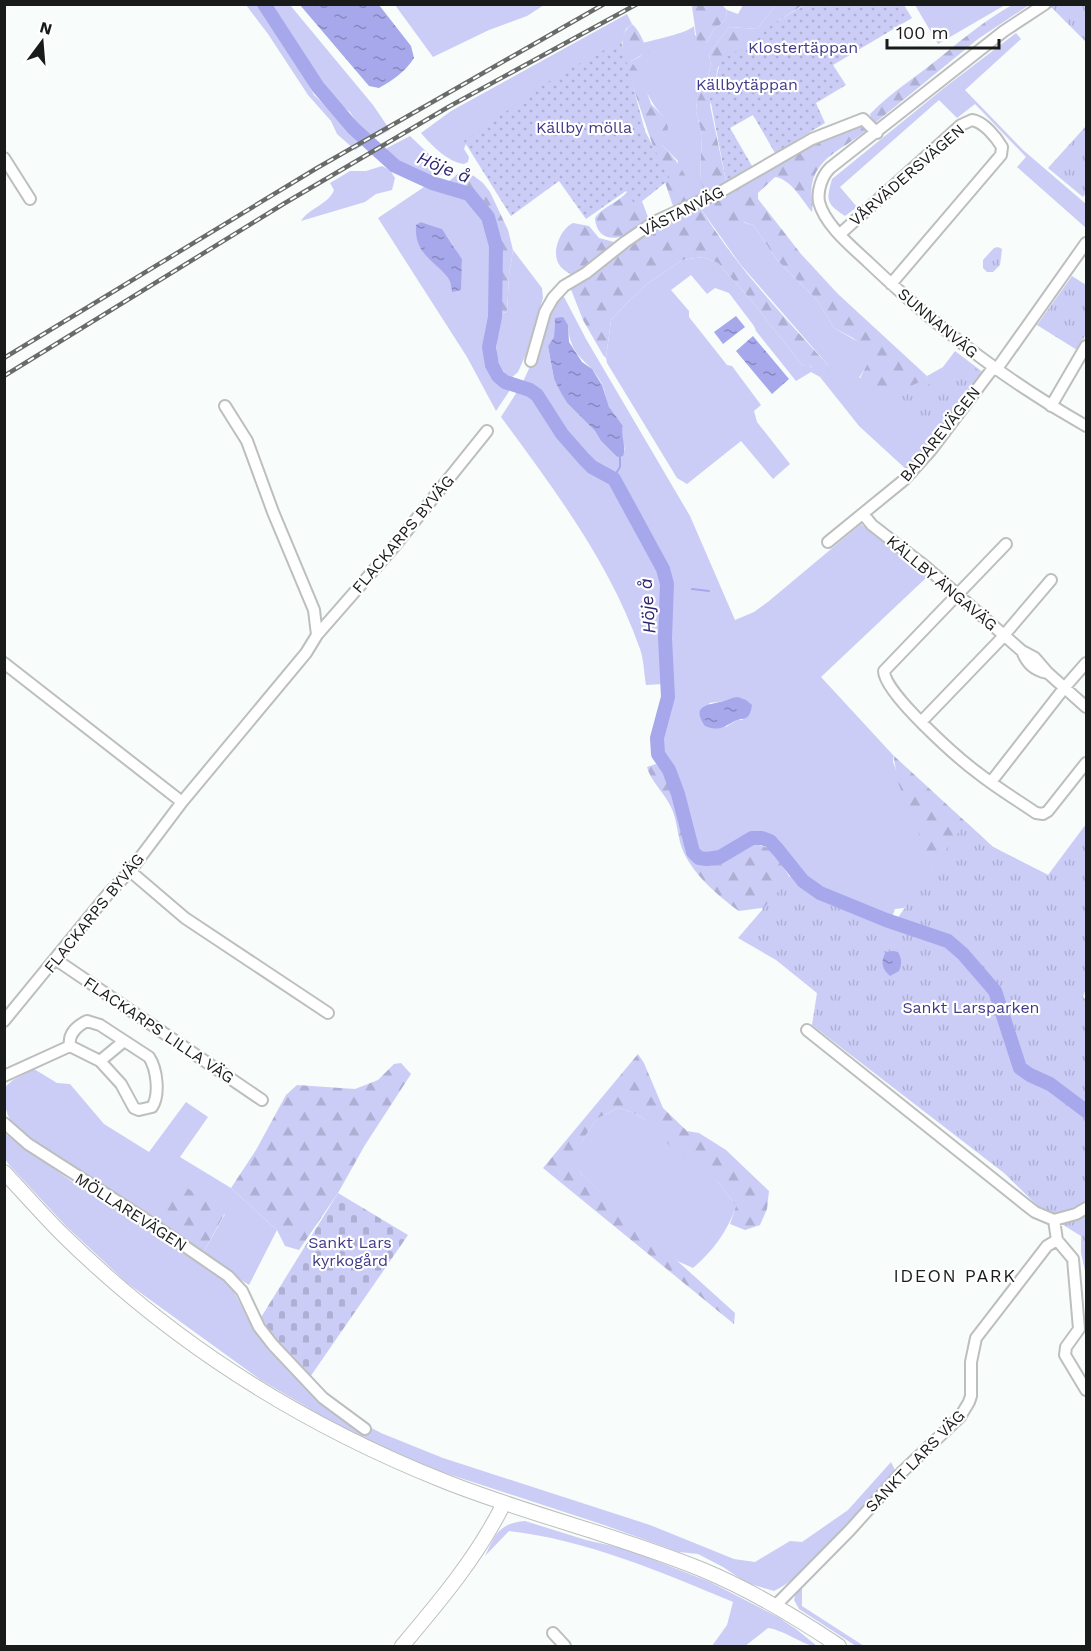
<svg xmlns="http://www.w3.org/2000/svg" width="1091" height="1651" font-family="'Work Sans',sans-serif">
<style>
.grass{fill:#cbcdf7;fill-rule:evenodd}
.forest{fill:url(#forest-firs)}
.cemetery{fill:url(#cemetery-stones)}
.park{fill:url(#park-tufts)}
.garden{fill:url(#garden-dots)}
.water{fill:url(#water-ripples)}
.lines{fill:none;stroke-linecap:round;stroke-linejoin:round}
.stream{stroke:#a6a8eb;stroke-width:2}
.river{stroke:#a6a8eb;stroke-width:14}
.minor-casing{stroke:#bcbfbd;stroke-width:14}
.major-casing{stroke:#bcbfbd;stroke-width:16}
.minor{stroke:#fff;stroke-width:10}
.major{stroke:#fff;stroke-width:14}
.rail-casing{stroke:#696b6a;stroke-width:4.5}
.rail{stroke:#fff;stroke-width:2;stroke-dasharray:7;stroke-linecap:butt}
.labels{text-anchor:middle;dominant-baseline:central;stroke-width:4.5;stroke-linejoin:round;paint-order:stroke}
.park-label{font-size:16px;fill:#403a88;stroke:#fff}
.street-label{font-size:16px;fill:#191b1a;stroke:#fff}
.water-label{font-size:18px;font-style:italic;fill:#2e2571;stroke:#fff}
.neighbourhood-label{font-size:18px;letter-spacing:1.5px;fill:#191b1a;stroke:#fff}
</style>
<defs>
<pattern id="forest-firs" width="22" height="20" patternUnits="userSpaceOnUse" patternTransform="scale(1.5)"><rect width="22" height="20" fill="#cbcdf7"/><path d="M5 1l3.5 6h-7zM16 11l3.5 6h-7z" fill="#aeafd3"/></pattern>
<pattern id="cemetery-stones" width="16" height="16" patternUnits="userSpaceOnUse" patternTransform="scale(1.5)"><rect width="16" height="16" fill="#cbcdf7"/><path d="M2 7V4a2 2 0 0 1 4 0v3zM10 15v-3a2 2 0 0 1 4 0v3z" fill="#aeafd3"/></pattern>
<pattern id="park-tufts" width="24" height="20" patternUnits="userSpaceOnUse" patternTransform="scale(1.5)"><rect width="24" height="20" fill="#cbcdf7"/><path d="M3 7l-1-3M5 7V3M7 7l1-3M15 17l-1-3M17 17v-4M19 17l1-3" fill="none" stroke="#aeafd3"/></pattern>
<pattern id="garden-dots" width="8" height="8" patternUnits="userSpaceOnUse" patternTransform="scale(1.5)"><rect width="8" height="8" fill="#cbcdf7"/><path d="M2 2h.1M6 6h.1" fill="none" stroke="#aeafd3" stroke-width="1.8" stroke-linecap="round"/></pattern>
<pattern id="water-ripples" width="26" height="14" patternUnits="userSpaceOnUse" patternTransform="scale(1.5)"><rect width="26" height="14" fill="#a6a8eb"/><path d="M2 4q2-2 4 0t4 0M15 11q2-2 4 0t4 0" fill="none" stroke="#8688be"/></pattern>
</defs>
<rect width="100%" height="100%" fill="#f8fcfa"/>
<path class="grass" d="M246,5H257L290,50L314,95L365,144L355,150L337,134L331,121L308,95L268,34Z
M270,5H290L373,105L390,130L377,137L362,131L350,112L335,101L321,85L309,62Z
M395,5H544L527,16L489,30L433,57Z
M743,5H776L757,29L729,27L709,54L711,66L707,79L697,101L696,111L702,135L700,179L743,222L754,226L777,260L817,300L834,328L862,344L871,352V358L859,378L926,379L927,376L943,367L955,351L984,373L908,471L859,426L820,377L811,372L796,381L756,331L754,326L729,293L715,288L707,294L691,275L671,290L689,311V317L727,365L732,366L761,405L754,411L757,422L790,464L773,479L741,441L687,484L677,478L607,363L606,358L611,320L626,304L647,284L682,260L703,257L718,263L751,300L803,366L808,362L811,367L828,371V365L740,264L701,209H674L678,161L662,145L663,116C647,100 644,81 631,61L641,56L643,43C656,39 685,34 694,26L695,35L706,43L713,31L726,19L727,10L738,14Z
M915,5H1005L938,44Z
M627,14L632,24L626,29L622,43L467,141L464,149L469,157L468,162L464,164C448,162 432,146 421,133L451,111Z
M1016,33L1021,39L965,90L1023,150L1086,204V228L1017,167L1026,157L975,104L957,118L939,100L840,187L857,207L845,216C826,203 826,201 832,179L944,88Z
M410,136L432,157L448,166L449,168L438,177L430,178L388,156L385,152L387,148Z
M382,166L390,170L395,178L392,190L376,194L365,202L301,221C309,208 329,204 334,190L330,183L350,171H366Z
M424,187C440,190 458,192 472,202C496,221 490,258 490,285C489,296 490,307 489,317C487,336 481,353 490,372C494,381 502,384 510,390L496,411L467,357L378,218ZM421,222C426,224 431,225 436,227C448,232 454,249 462,259V268L452,292C451,287 451,281 448,278C433,259 414,253 417,225Z
M513,250L542,288L543,298L526,354L518,372L511,378C489,362 497,335 502,312L507,313L509,275Z
M562,293L586,339L690,516L735,620L754,612L769,601L861,524L927,577L821,677L893,755V762L938,881L904,908L895,909L892,917C866,910 827,894 806,877C792,866 788,849 773,839C745,821 734,859 707,855C702,855 698,852 696,848C686,830 688,809 681,791C676,776 660,756 660,740C660,735 665,729 666,723C668,714 670,705 672,696L664,684L646,685C644,674 644,660 640,649C610,563 554,489 501,417L522,384L532,362L542,324ZM555,318L568,325C570,360 589,358 602,384C605,391 606,400 609,407C612,414 619,420 623,426L621,434L625,450L617,457L601,441L595,431L567,403L554,379L548,346L554,337ZM725,701L743,720H737L726,727L709,703Z
M34,1069L57,1083L70,1084L104,1124L149,1152L186,1102L208,1117L180,1157L231,1188L277,1230L249,1285L202,1255L225,1214L153,1219L19,1132C6,1116 4,1108 5,1087L13,1080Z
M618,1108L634,1113L644,1119L719,1183L736,1206C728,1231 712,1252 693,1268L673,1259L581,1174L576,1159L583,1139L598,1118Z
M4,1133L74,1183L218,1275L232,1288L256,1334L289,1371L344,1421L345,1414L381,1433L443,1458L650,1525L734,1559L755,1562L790,1541L802,1542L848,1510L891,1462L895,1470L893,1476C869,1502 846,1529 820,1553C806,1568 792,1582 774,1591L747,1583L723,1567L698,1554L679,1552L604,1525L439,1471L349,1432L261,1380L127,1283L66,1226L10,1166L5,1159Z
M525,1521L586,1540L626,1549L710,1582L778,1617L796,1629L817,1646C805,1647 785,1630 768,1628L745,1646H712L727,1625L733,1602C661,1572 587,1540 509,1531L485,1556C495,1535 499,1523 525,1521Z
M802,1588V1606L864,1646H856L799,1609L794,1600L796,1592Z"/>
<path class="forest" d="M694,5H722L727,10L726,19L713,31L706,43L701,44L697,41L692,7Z
M776,5H803L778,21L756,41L718,67L710,105L726,181L754,168L712,191C704,190 702,187 700,179L702,135L696,111L697,101L707,79L711,66L709,54L729,27L757,29Z
M1012,5H1029L978,39L875,123L872,122L870,114C892,91 919,75 943,55C965,37 987,19 1012,5Z
M632,24C641,32 642,41 649,51L631,61L642,77L651,104L663,116L668,127L666,141L662,145C677,160 707,195 674,209L624,60C622,47 620,33 632,24Z
M860,122L868,129C848,147 818,155 812,184C810,194 814,203 812,212C802,200 791,179 775,177L758,193V199L801,254L838,294L927,376L926,379L878,401L859,384C860,372 871,364 870,352L853,338L834,328L817,300L777,260L754,226L744,222C743,222 735,228 735,229C724,232 716,213 714,206L718,196L799,149Z
M460,172L474,176L483,183L490,192L508,230L513,250L509,275L507,313L502,312L499,304C496,271 509,225 481,199C470,189 458,189 448,182Z
M632,185L640,196L648,217C637,237 597,251 595,218C606,203 621,204 632,185Z
M695,206L701,209C736,266 783,316 828,365V371L825,375H819L808,363L803,366L751,300L718,263L703,257L682,260L647,284L626,304L611,320L606,358L603,355L583,320L570,287L655,225Z
M573,223L589,226L599,238L614,242L575,276C568,273 560,269 557,260C553,247 562,228 573,223Z
M893,755L993,847L1048,875L1086,962L938,881L899,785Z
M656,764C678,782 681,828 689,855C712,877 731,857 752,843C777,849 775,854 787,873C792,881 801,888 808,894L778,915L761,908L739,911C718,896 695,876 684,853C677,839 678,821 671,807C665,794 650,780 647,767Z
M638,1054L644,1063L663,1108L687,1131L699,1133L726,1150L769,1191L767,1209L760,1225L745,1230L730,1224L736,1206L719,1183L673,1149L644,1119L634,1113L618,1108L598,1118L583,1139L577,1159L581,1174L735,1313L734,1324L543,1168Z
M401,1063L411,1074L365,1145L338,1193L299,1250L285,1246L277,1230L231,1188L256,1150L286,1095L297,1085L355,1089L378,1080L394,1064Z
M178,1182L225,1213L202,1255L153,1219Z"/>
<path class="cemetery" d="M338,1193L408,1235L308,1380L266,1333L260,1319Z"/>
<path class="park" d="M1049,5H1086V42Z
M1086,126V193L1083,197L1048,168Z
M998,247L1002,249L1000,265L993,272H987L983,268V260L994,248Z
M1072,276L1086,285V334L1077,350L1037,325Z
M961,358L979,371L927,434L886,403L937,381Z
M966,822L993,847L1048,875L1086,824V988L1083,997L1086,1000V1275L1081,1253V1236L1047,1215L1004,1173L812,1025L817,993L776,960L738,938L792,875L816,897L894,923Z"/>
<path class="garden" d="M804,5H904L912,18L833,65L846,85L816,103L825,123L775,153L753,115L730,128L752,166L726,181L710,98L721,60L757,39L773,24Z
M621,41L645,131L670,179L636,206L626,191L586,219L559,181L511,216L464,141L558,75Z"/>
<path class="water" d="M300,5H379L411,46L414,58C405,72 393,80 379,88L369,86Z
M421,222L442,229L462,259L461,290L452,292C451,287 451,282 448,278C433,259 414,254 416,225Z
M736,316L745,327L723,344L714,332Z
M563,317L568,325L569,342L582,362L592,369L602,385L609,407L623,426C620,437 627,446 623,456L617,457L601,441L595,431L567,403L560,391L554,379L548,346L554,337L555,318Z
M753,336L789,379L772,394L736,351Z
M738,697L746,700L752,705C749,723 744,716 733,722C722,728 718,731 705,726C690,705 709,705 724,701C729,700 732,697 738,697Z
M893,951L898,952C902,959 902,964 899,971L890,976C882,969 880,962 886,952Z"/>
<g class="lines">
<path class="stream" d="M613,478L620,467V456
M692,589L709,591"/>
<path class="river" d="M264,4L318,87L353,128L395,166L432,183L469,194L488,217L496,246L495,317L489,347L492,365L498,376L505,382L530,390L537,395L562,434L584,459L592,467L614,479L663,569L667,584L665,638L668,697L657,738L658,754L669,770L678,794L693,852L699,858L707,859L720,857L752,838H762L770,841L779,851L803,881L820,893L886,920L948,941L963,954L995,991L1020,1068L1030,1075L1050,1084L1086,1111"/>
<g class="minor-casing">
<path id="minor" d="M1045,4L1004,31L830,168C822,176 817,190 819,202C825,225 851,246 868,262C934,325 1006,381 1086,426
M4,158L30,199
M840,234L961,125L972,120C984,122 996,137 1002,147L1001,155L891,284
M531,361L545,312L553,298L564,286L586,273L625,242L654,222L722,191L812,139L863,119L877,133
M996,370L1086,243
M225,406L247,441L273,512L314,610L317,635
M1051,406L1086,346
M863,514L872,525L926,567L1022,651L1035,658L1048,673L1086,707
M828,542L904,480L931,450L993,368
M1006,544L884,671C884,693 959,759 978,773C997,788 1017,800 1036,813L1043,814L1048,811L1086,763
M1022,651C1027,664 1034,670 1047,673
M4,663L182,802
M921,722L999,641L1051,580
M991,782L1065,687L1086,663
M130,871L185,918L328,1013
M55,959L262,1100
M4,1021L108,894L130,871L182,802L306,653L317,635L393,548L487,431
M87,1021L100,1025L149,1057C157,1069 160,1095 152,1107L139,1110L134,1108L121,1084L100,1061L70,1046C68,1034 77,1026 87,1021Z
M807,1030L1026,1205L1035,1212L1054,1220
M100,1061L123,1042
M4,1076L70,1046
M4,1123L28,1144L154,1225L228,1276L242,1291L259,1327L273,1345L323,1398L365,1429
M1086,1208L1076,1214L1054,1220L1057,1240L1073,1259L1079,1329L1066,1347L1065,1355L1086,1390
M775,1606L850,1530L903,1471L960,1417L969,1402L971,1396V1362L976,1338L1047,1246L1057,1240
M553,1633L565,1646"/>
</g>
<g class="major-casing">
<path id="major" d="M4,1172C23,1192 41,1213 61,1233C170,1341 301,1424 444,1481C529,1515 618,1535 703,1570C751,1590 796,1617 839,1646
M402,1646C440,1601 478,1556 504,1503"/>
</g>
<use href="#minor" class="minor"/>
<use href="#major" class="major"/>
<g class="rail-casing">
<path id="rail" d="M4,358L317,168L604,4
M4,376L285,203L450,106L637,4"/>
</g>
<use href="#rail" class="rail"/>
</g>
<g class="labels">
<g class="park-label">
<text x="803" y="47">Klostertäppan</text>
<text x="747" y="84">Källbytäppan</text>
<text x="584" y="127">Källby mölla</text>
<text x="971" y="1007">Sankt Larsparken</text>
<text x="350" y="1242">Sankt Lars<tspan x="350" dy="18">kyrkogård</tspan></text>
</g>
<g class="street-label">
<text transform="translate(907 175) rotate(-41)">VÅRVÄDERSVÄGEN</text>
<text transform="translate(682 211) rotate(-27)">VÄSTANVÄG</text>
<text transform="translate(938 323) rotate(40)">SUNNANVÄG</text>
<text transform="translate(940 434) rotate(-51)">BADAREVÄGEN</text>
<text transform="translate(403 534) rotate(-50)">FLACKARPS BYVÄG</text>
<text transform="translate(942 583) rotate(40)">KÄLLBY ÄNGAVÄG</text>
<text transform="translate(94 913) rotate(-51)">FLACKARPS BYVÄG</text>
<text transform="translate(159 1030) rotate(34)">FLACKARPS LILLA VÄG</text>
<text transform="translate(131 1212) rotate(33)">MÖLLAREVÄGEN</text>
<text transform="translate(915 1461) rotate(-46)">SANKT LARS VÄG</text>
</g>
<g class="water-label">
<text transform="translate(444 167) rotate(22)">Höje å</text>
<text transform="translate(647 606) rotate(-94)">Höje å</text>
</g>
<g class="neighbourhood-label">
<text x="955" y="1275">IDEON PARK</text>
</g>
</g>
<rect width="1091" height="1651" fill="none" stroke="#191b1a" stroke-width="12"/>
<g transform="translate(42 42) rotate(16)" stroke="#ffffff" stroke-width="4.5" paint-order="stroke">
<path d="M0-4.5L10 22L0 15L-10 22Z" fill="#191b1a"/>
<text y="-9" font-size="16" font-weight="bold" text-anchor="middle" fill="#191b1a">N</text>
</g>
<path d="M887 39v9h112v-9" fill="none" stroke="#191b1a" stroke-width="3"/>
<text x="896" y="39" font-size="18" fill="#191b1a" stroke="#ffffff" stroke-width="4.5" paint-order="stroke">100 m</text>
</svg>
